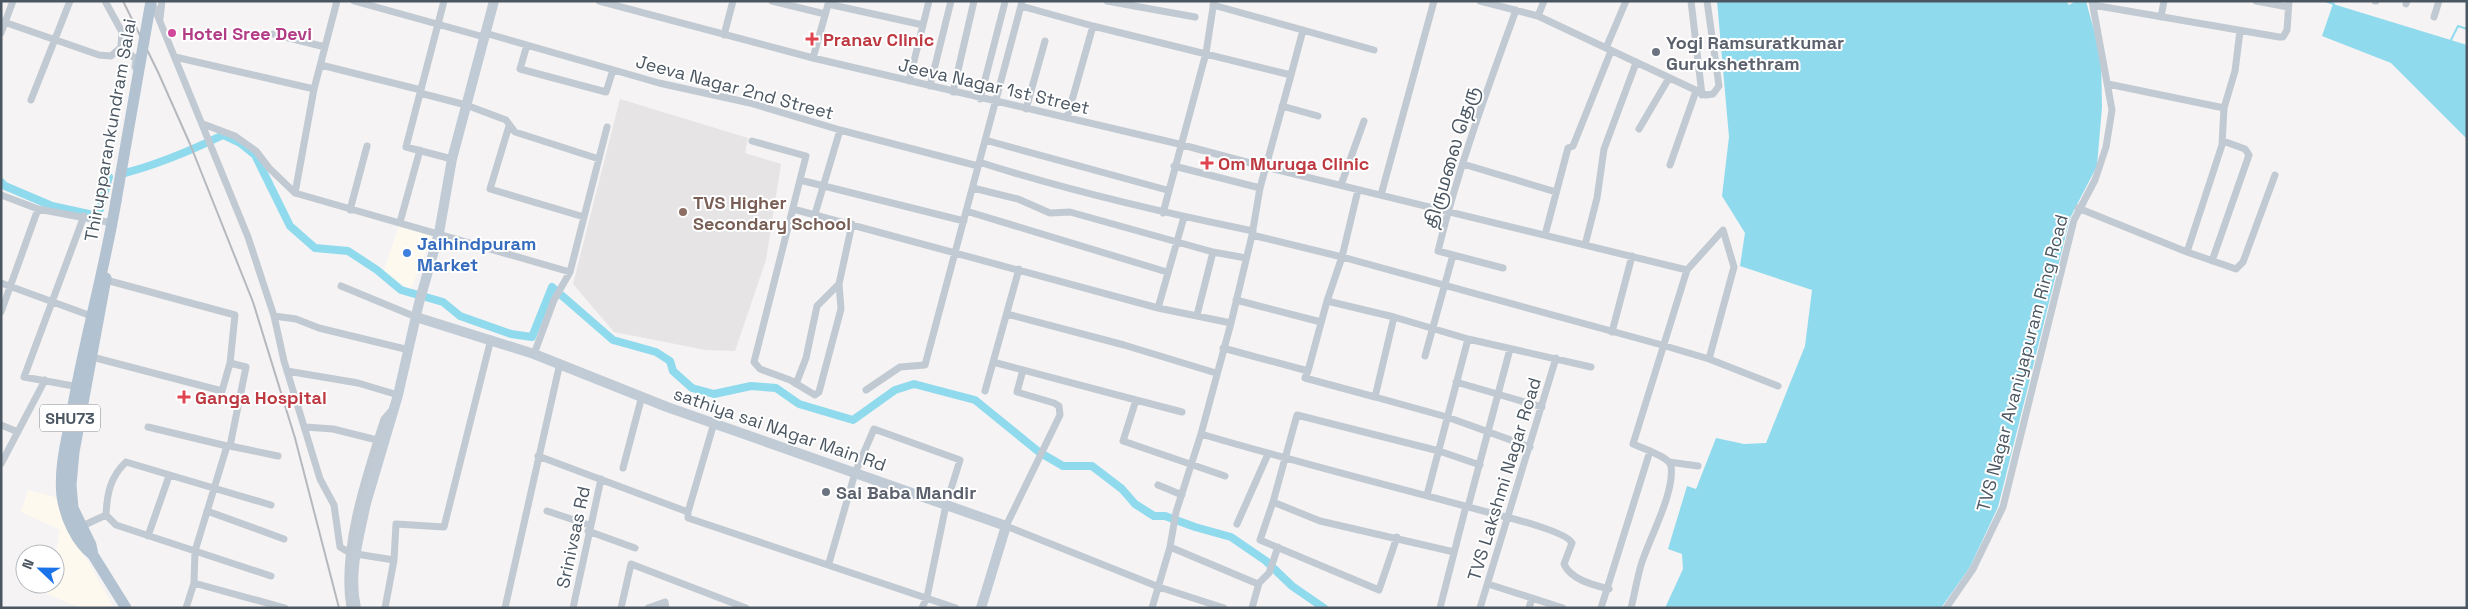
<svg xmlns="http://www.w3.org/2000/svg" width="2468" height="609" font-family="'Space Grotesk','Noto Sans Tamil',sans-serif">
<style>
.commercial{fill:#fdf9ef}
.education{fill:#e6e4e5}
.water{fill:#90daee}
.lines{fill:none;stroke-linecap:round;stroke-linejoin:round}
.stream{stroke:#90daee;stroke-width:2}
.canal{stroke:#90daee;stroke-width:8}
.street{stroke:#c1cad2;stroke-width:7}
.secondary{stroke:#c1cbd6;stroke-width:10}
.primary{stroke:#b3c2d1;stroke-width:11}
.rail{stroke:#b5b8bd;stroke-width:2}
.secondary-bridge{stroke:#c1cbd6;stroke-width:10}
.primary-bridge{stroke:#b3c2d1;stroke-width:11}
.hotel-dot{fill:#d1479c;stroke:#fff;stroke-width:2}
.health-dot{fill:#e0444e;stroke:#fff;stroke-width:2}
.worship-dot{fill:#6b7280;stroke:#fff;stroke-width:2}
.education-dot{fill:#8d6e63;stroke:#fff;stroke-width:2}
.shop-dot{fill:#3f7fe0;stroke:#fff;stroke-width:2}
.labels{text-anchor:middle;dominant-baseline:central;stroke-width:4;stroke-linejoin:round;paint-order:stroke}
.shield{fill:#fff;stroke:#808990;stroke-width:1}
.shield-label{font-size:16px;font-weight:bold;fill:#4a5661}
.hotel-label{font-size:18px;font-weight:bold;fill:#b23c85;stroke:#fff;text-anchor:start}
.health-label{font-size:18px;font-weight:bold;fill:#be3a42;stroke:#fff;text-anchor:start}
.worship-label{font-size:18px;font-weight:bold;fill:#5b616d;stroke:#fff;text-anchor:start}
.street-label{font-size:18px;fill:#4a5661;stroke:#fff}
.education-label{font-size:18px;font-weight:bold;fill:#785e54;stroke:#fff;text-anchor:start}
.shop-label{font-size:18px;font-weight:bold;fill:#366cbe;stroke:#fff;text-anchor:start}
</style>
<rect width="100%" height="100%" fill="#f5f3f3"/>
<path class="commercial" d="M400,222L433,235L410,291L384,271Z
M28,490L55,497L68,526L114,608H81L47,594L49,584H55V555L60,530L21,512Z"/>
<path class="education" d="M620,99L748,138L745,153L781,164L766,260L735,351L706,350L614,332L573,284Z"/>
<path class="water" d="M1717,1H2066L2069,5L2076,1H2086L2101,56L2102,107L2097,166L2070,218L1998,507L1970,567L1941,608H1665L1683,569L1682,554L1668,549L1687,486L1696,489L1716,438L1744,444L1766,443L1805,346L1812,290L1740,266L1745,233L1722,196L1729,137Z
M2333,4L2467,45V139L2391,63L2322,36Z"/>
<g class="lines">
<path class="stream" d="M2325,1L2334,4
M2450,42L2458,26L2467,29"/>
<path class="canal" d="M121,174C157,165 190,151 223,135L240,143L255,155L290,226L315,248L348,251L377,270L401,290L443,302L460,316L511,334L532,337L552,287L613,340L656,352L670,361L673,371L692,388L714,394L751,386L776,388L799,404L853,420L895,390L914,384L975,400L1039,452L1063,466H1092L1122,489L1135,504L1154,516H1165L1195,527L1231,537L1266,561L1292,586L1324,608
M1,182L5,186L52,206L98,216L109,177"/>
<path class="street" d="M337,1L314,89L295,193L570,272
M354,1L484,37
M444,1L406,147L452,159
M599,1L813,58L1179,144L1265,167L1687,270
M772,1L825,14
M1107,1L1195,17
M1480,1L1538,16L1706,95L1713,94L1719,86L1707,1
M1691,1L1702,95
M2256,1L2288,7
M2375,1H2376
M152,2L248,237L274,316L284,361L320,479L334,505L340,547L350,553L394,560
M828,4L923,25
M2406,4L2407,1
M1213,5L1374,50
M2093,5L2279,37H2283L2287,30L2289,1
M1021,6L1093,26L1291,75L1260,188L1252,235L1231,323L1201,434L1176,512L1170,547L1152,608
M1538,16L1544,1
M2161,17L2164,1
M2434,17L2439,1
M160,18L162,1
M1,21L99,55L111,56L121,47L122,32L105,1
M1,33L13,1
M485,33L659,83L750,103L840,130L978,166
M273,34L325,47
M724,35L733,1
M527,45L520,69L606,92L613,70
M121,47L136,59L135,67
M1606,48L1626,1
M175,57L314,89
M813,58L829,1
M321,65L421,90
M1291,75L1303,30
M909,81L929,1
M2108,84L2224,108
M930,86L951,1
M953,92L974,1
M420,93L466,105L506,120L515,132L599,159
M980,99L1005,2
M31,100L70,1
M1282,106L1318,116
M1026,109L1045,41
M1067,118L1093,26
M203,124L235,136L256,151L269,168L295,193
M509,126L490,189L584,217
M1639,129L1669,78
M985,140L1167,190
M752,141L806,156L754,362L760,369L790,380L815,395L819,392L841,309L839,284L852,224
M979,162C1069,191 1160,212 1253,231
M1463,164L1556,192
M1670,165L1696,91
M1174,166L1260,188
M800,180L964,221
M1341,185L1364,121
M973,188L1018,199L1050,213L1070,212L1213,252L1246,258
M1,195L38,209L107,222
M1381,195L1434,1
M2078,208L2187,252L2236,269L2243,262L2275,175
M793,209L1158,308L1231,323
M350,210L367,146
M966,211L1167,272
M1163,213L1206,53L1214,1
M815,214L840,130
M400,222L420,150
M1252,235L1342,257L1662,345L1709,359L1734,267L1723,230L1687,270L1633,444L1650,451L1601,608
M1545,235L1568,148L1573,146L1611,51
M1585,245L1597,198L1604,149L1636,63
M2187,252L2222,145L2224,108L2235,71L2240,31
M2212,261L2249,155L2245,149L2223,141
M1503,268L1438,251C1458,169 1487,90 1516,10
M106,280L235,315L230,363L246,367L230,446
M1,283L94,317
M341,286L416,317
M1236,300L1321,322
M1327,301L1394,317
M1158,308L1184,217
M1,312L38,209
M1007,314L1124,345L1216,373
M1197,315L1213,252
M274,316L296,319L319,328L409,350
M1612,332L1632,256
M1223,348L1308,371L1327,301L1342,257L1358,190
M534,354L554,300L570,272L607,127
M1425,356L1453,255
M92,357L222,391L230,363
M1709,359L1778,386
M993,362L1136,400
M1023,370L1017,392L1054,403L1059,406L1060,415L1006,526L1159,587L1224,608
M287,371L358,383L398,395
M1308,371L1305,378L1375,397L1394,317L1468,339L1591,367
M1456,382L1542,407
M796,384L806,358L817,306L839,284
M79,387L24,377L84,216
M866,390L900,367L925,365L1022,2
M985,391L1019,269
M1375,397L1447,417L1530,447
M1182,412L1136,400L1123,441L1225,476
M714,423L688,512V518L956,608
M1,425L18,432
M148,427L227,446
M305,427L333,429L377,440
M1201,434C1299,463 1399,488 1498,515C1511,518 1567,532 1572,543L1564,564C1571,580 1594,585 1609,589
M230,446L278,456
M538,456L688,512
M1669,462L1698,466
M1,464L45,380
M623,468L642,396
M1158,485L1182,495
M1427,495L1468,339
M1273,502L1260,540L1379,590L1397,537
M1468,507L1510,349
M207,511L284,539
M547,511L589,525
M106,515C107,494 110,477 126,462L271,505
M1237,524L1268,454
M78,528L106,515L116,525L195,551L227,446H230
M588,531L635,548
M148,536L169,476
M1170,547L1258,584L1269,573L1278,547
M1454,552L1320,521L1273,502L1297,415L1439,451L1480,465
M829,563L855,473L874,429L960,460L946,505L927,597L922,608
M194,583L195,551L271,576
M1488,584L1563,608
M186,608L194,583L285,608
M350,608C340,551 366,474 384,419L392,410
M385,608L394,560L396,524L444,527L491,339
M505,608L560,363
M573,608L601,479
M621,608L631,564L746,608
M648,608L665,602L666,608
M1252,608L1259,583
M1440,608L1466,506
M1480,608L1556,358
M1529,608L1532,598
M1631,608C1635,593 1637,577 1642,562C1650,537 1675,492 1671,466C1670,459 1656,454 1650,451
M1946,608L1973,569L2003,507L2074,220L2095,180L2106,147L2112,110L2092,1"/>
<path class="secondary" d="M416,317L534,354L667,407L1006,526L981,608
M366,503L398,395L419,303L439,233L452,159L494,1"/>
<path class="primary" d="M106,278L74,452L71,485L73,508L91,545L93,555L126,608
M93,555C76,542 65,517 62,496C59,470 66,442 71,417C83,344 104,273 116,201"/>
<path class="rail" d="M123,1L158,72L190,144L253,302L295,438L339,608"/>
<path class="secondary-bridge" d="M356,608C348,573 359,537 366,503"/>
<path class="primary-bridge" d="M116,201L151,1"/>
</g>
<circle class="hotel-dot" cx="172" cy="33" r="5"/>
<g class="health-dot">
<path d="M809.5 31.5h5v5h5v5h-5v5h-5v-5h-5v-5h5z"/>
<path d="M1204.5 155.5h5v5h5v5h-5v5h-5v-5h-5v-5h5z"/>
<path d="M181.5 389.5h5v5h5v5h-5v5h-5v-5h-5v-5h5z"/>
</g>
<g class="worship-dot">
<circle cx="1656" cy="52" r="5"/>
<circle cx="826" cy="492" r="5"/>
</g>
<circle class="education-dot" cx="683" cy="212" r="5"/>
<circle class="shop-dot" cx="407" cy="253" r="5"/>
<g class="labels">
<rect class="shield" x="40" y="404.5" width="60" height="27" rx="4"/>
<g class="shield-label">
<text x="70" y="418">SHU73</text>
</g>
<g class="hotel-label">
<text x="182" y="33">Hotel Sree Devi</text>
</g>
<g class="health-label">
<text x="823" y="39">Pranav Clinic</text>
<text x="1218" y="163">Om Muruga Clinic</text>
<text x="195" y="397">Ganga Hospital</text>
</g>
<g class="worship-label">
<text x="1666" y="42">Yogi Ramsuratkumar<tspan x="1666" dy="21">Gurukshethram</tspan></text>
<text x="836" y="492">Sai Baba Mandir</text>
</g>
<g class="street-label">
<text transform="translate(994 86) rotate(13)">Jeeva Nagar 1st Street</text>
<text transform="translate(735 87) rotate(15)">Jeeva Nagar 2nd Street</text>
<text transform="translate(110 130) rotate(-80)">Thirupparankundram Salai</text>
<text transform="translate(1451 157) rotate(-73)">திருமலை தெரு</text>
<text transform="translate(2022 363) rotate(-75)">TVS Nagar Avaniyapuram Ring Road</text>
<text transform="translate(780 429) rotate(19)">sathiya sai NAgar Main Rd</text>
<text transform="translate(1504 479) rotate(-73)">TVS Lakshmi Nagar Road</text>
<text transform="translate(573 537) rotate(-78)">Srinivsas Rd</text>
</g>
<g class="education-label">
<text x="693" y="202">TVS Higher<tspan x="693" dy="21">Secondary School</tspan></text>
</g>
<g class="shop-label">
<text x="417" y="243">Jaihindpuram<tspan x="417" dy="21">Market</tspan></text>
</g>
</g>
<rect width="2468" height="609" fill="none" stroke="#4a5661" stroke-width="5"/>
<g transform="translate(40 569) rotate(292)"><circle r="24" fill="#ffffff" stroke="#b7bbc0"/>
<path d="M0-4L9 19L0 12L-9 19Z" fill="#1a73e8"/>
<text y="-8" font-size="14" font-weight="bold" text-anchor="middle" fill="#4a5661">N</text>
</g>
</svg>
